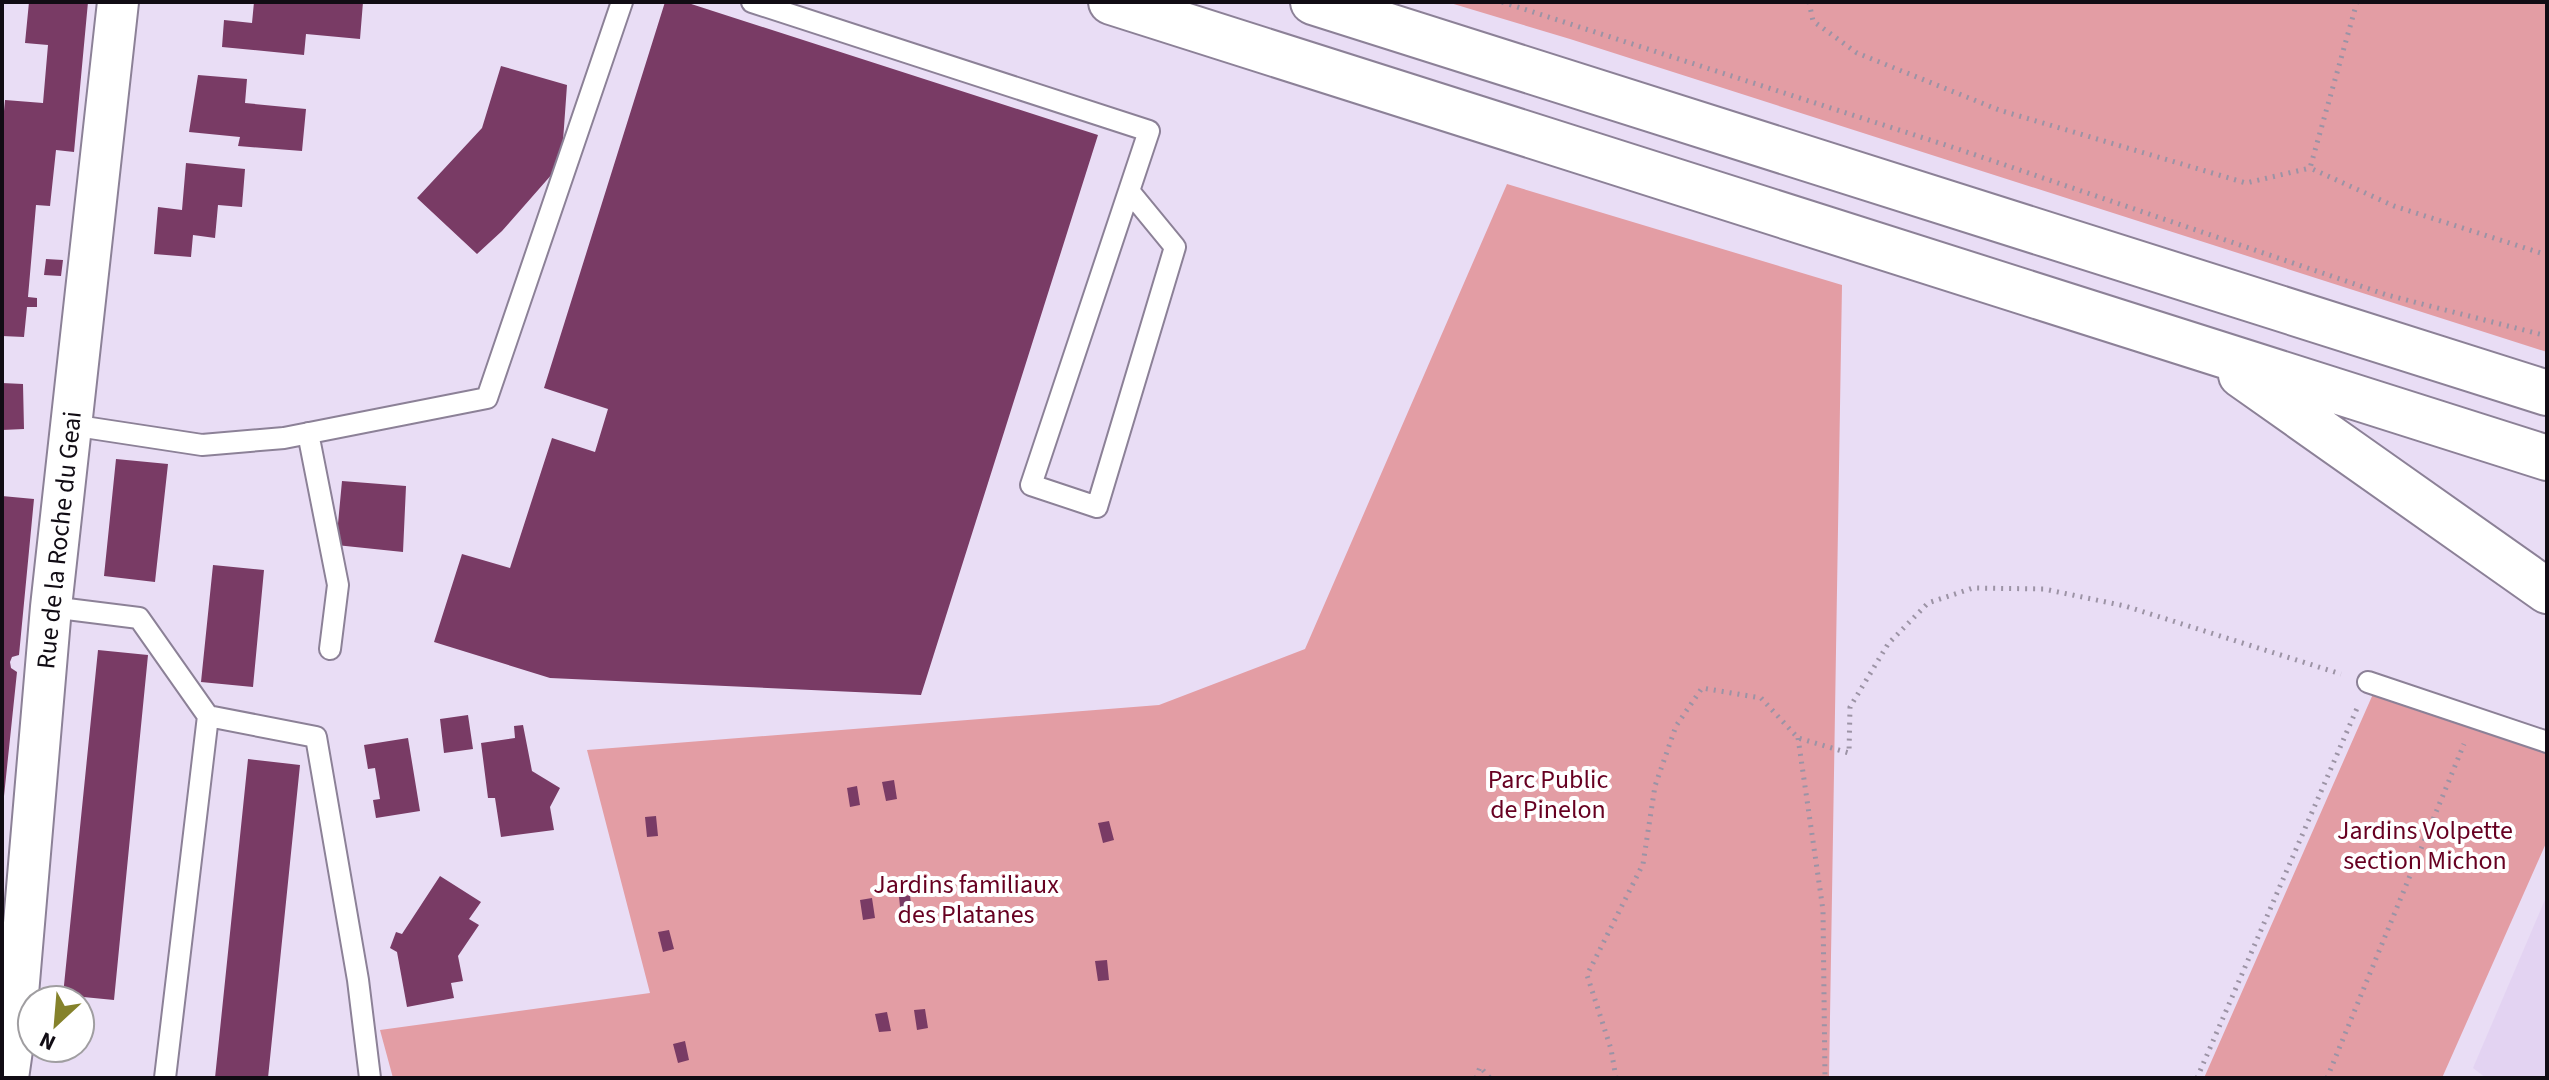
<svg xmlns="http://www.w3.org/2000/svg" width="2549" height="1080" font-family="'Source Sans 3',sans-serif">
<style>
.built{fill:#e3d3f2}
.green{fill:#e39da4}
.building{fill:#793b65}
.lines{fill:none;stroke-linecap:round;stroke-linejoin:round}
.lane-casing{stroke:#8c8197;stroke-width:24}
.street-casing{stroke:#8c8197;stroke-width:44}
.secondary-casing{stroke:#8c8197;stroke-width:48}
.path{stroke:#9c93a5;stroke-width:5;stroke-dasharray:2 6;stroke-linecap:butt}
.lane{stroke:#fff;stroke-width:20}
.street{stroke:#fff;stroke-width:40}
.secondary{stroke:#fff;stroke-width:44}
.labels{text-anchor:middle;dominant-baseline:central;stroke-width:8;stroke-linejoin:round;paint-order:stroke}
.street-label{font-size:26px;fill:#110c14;stroke:#fff}
.park-label{font-size:26px;fill:#670021;stroke:#fff}
</style>
<rect width="100%" height="100%" fill="#e9ddf5"/>
<path class="built" d="M2547,895V1078H2486L2473,1068Z"/>
<path class="green" d="M1447,2H2547V352L1570,39Z
M1507,184L1842,285L1829,1078H393L380,1030L650,993L587,750L1159,705L1305,649Z
M2373,694L2547,754V841L2442,1078H2204Z"/>
<path class="building" d="M29,2H88L74,152L56,150L50,206L36,205L28,297L37,298V307H27L24,337L2,336V133L5,100L43,103L48,45L25,43Z
M254,2H363L360,39L306,34L304,55L222,47L224,20L252,23Z
M665,2H685L1098,135L921,695L550,678L434,642L462,554L510,568L552,438L595,452L608,409L544,388Z
M501,66L567,85L563,141L553,173L502,231L477,254L417,198L482,128Z
M198,75L247,79L245,103L306,109L302,151L238,146L240,137L189,132Z
M186,163L245,169L242,207L218,205L215,238L193,235L191,257L154,254L158,207L182,210Z
M46,259L63,260L61,276L44,275Z
M2,383L23,384L24,429L2,430Z
M116,459L168,464L155,582L104,576Z
M342,481L406,486L403,552L336,545Z
M2,496L34,499L19,655L12,657L10,662L11,668L17,672L4,796H2Z
M213,565L264,570L253,687L201,682Z
M98,650L148,655L114,1000L63,995Z
M468,715L473,749L444,753L440,719Z
M523,725L532,771L560,788L550,807L554,830L501,837L495,798H488L481,743L515,738L514,726Z
M408,738L420,811L376,818L373,800L380,799L375,768L368,769L364,745Z
M248,759L300,765L268,1078H215Z
M894,780L897,799L886,801L882,782Z
M857,786L860,805L850,807L847,788Z
M656,816L658,836L647,837L645,817Z
M1109,821L1114,840L1103,843L1098,823Z
M440,876L481,902L469,919L479,925L458,956L463,981L451,983L454,998L407,1007L397,952L390,948L396,932L402,934Z
M910,895L912,915L901,916L899,897Z
M872,898L875,918L863,920L860,900Z
M669,930L674,949L663,952L658,932Z
M1107,960L1109,980L1098,981L1095,961Z
M925,1009L928,1028L917,1030L914,1010Z
M887,1012L891,1031L879,1032L875,1014Z
M685,1041L689,1060L678,1063L673,1044Z"/>
<g class="lines">
<g class="lane-casing">
<path id="lane" d="M752,2L1149,131L1031,485L1097,507L1175,247L1129,191
M71,425L202,445L284,438L487,398L622,2
M308,433L338,585L330,649
M51,607L139,618L208,716L316,737L358,980L370,1078
M2368,682L2547,742
M165,1078L208,716"/>
</g>
<g class="street-casing">
<path id="street" d="M8,1078L15,1029L51,607L118,2"/>
</g>
<g class="secondary-casing">
<path id="secondary" d="M1111,2L2547,458
M1313,2L2547,393
M2241,375L2547,591"/>
</g>
<path class="path" d="M1502,2L1958,149L2387,295L2547,336
M1809,2L1813,21L1857,53L1999,110L2246,183L2310,168
M2357,2L2310,168L2394,206L2547,255
M1798,738L1823,910L1825,1078
M1476,1078L1480,1067L1490,1078
M1616,1078L1611,1049L1587,975L1643,864L1655,786L1676,726L1702,688L1761,698L1798,738L1849,753L1850,707L1888,644L1928,603L1973,588L2044,589L2125,606L2341,674
M2197,1078L2358,706
M2327,1078L2464,744"/>
<use href="#lane" class="lane"/>
<use href="#street" class="street"/>
<use href="#secondary" class="secondary"/>
</g>
<g class="labels">
<g class="street-label">
<text transform="translate(59 540) rotate(-84)">Rue de la Roche du Geai</text>
</g>
<g class="park-label">
<text x="1548" y="779">Parc Public<tspan x="1548" dy="30">de Pinelon</tspan></text>
<text x="2425" y="830">Jardins Volpette<tspan x="2425" dy="30">section Michon</tspan></text>
<text x="966" y="884">Jardins familiaux<tspan x="966" dy="30">des Platanes</tspan></text>
</g>
</g>
<rect width="2549" height="1080" fill="none" stroke="#110c14" stroke-width="8"/>
<g transform="translate(56 1024) rotate(206)"><circle r="38" fill="#ffffff" stroke="#a09ea1" stroke-width="2"/>
<path d="M0-6L14 30L0 20L-14 30Z" fill="#85822b"/>
<text y="-12" font-size="22" font-weight="bold" text-anchor="middle" fill="#110c14">N</text>
</g>
</svg>
